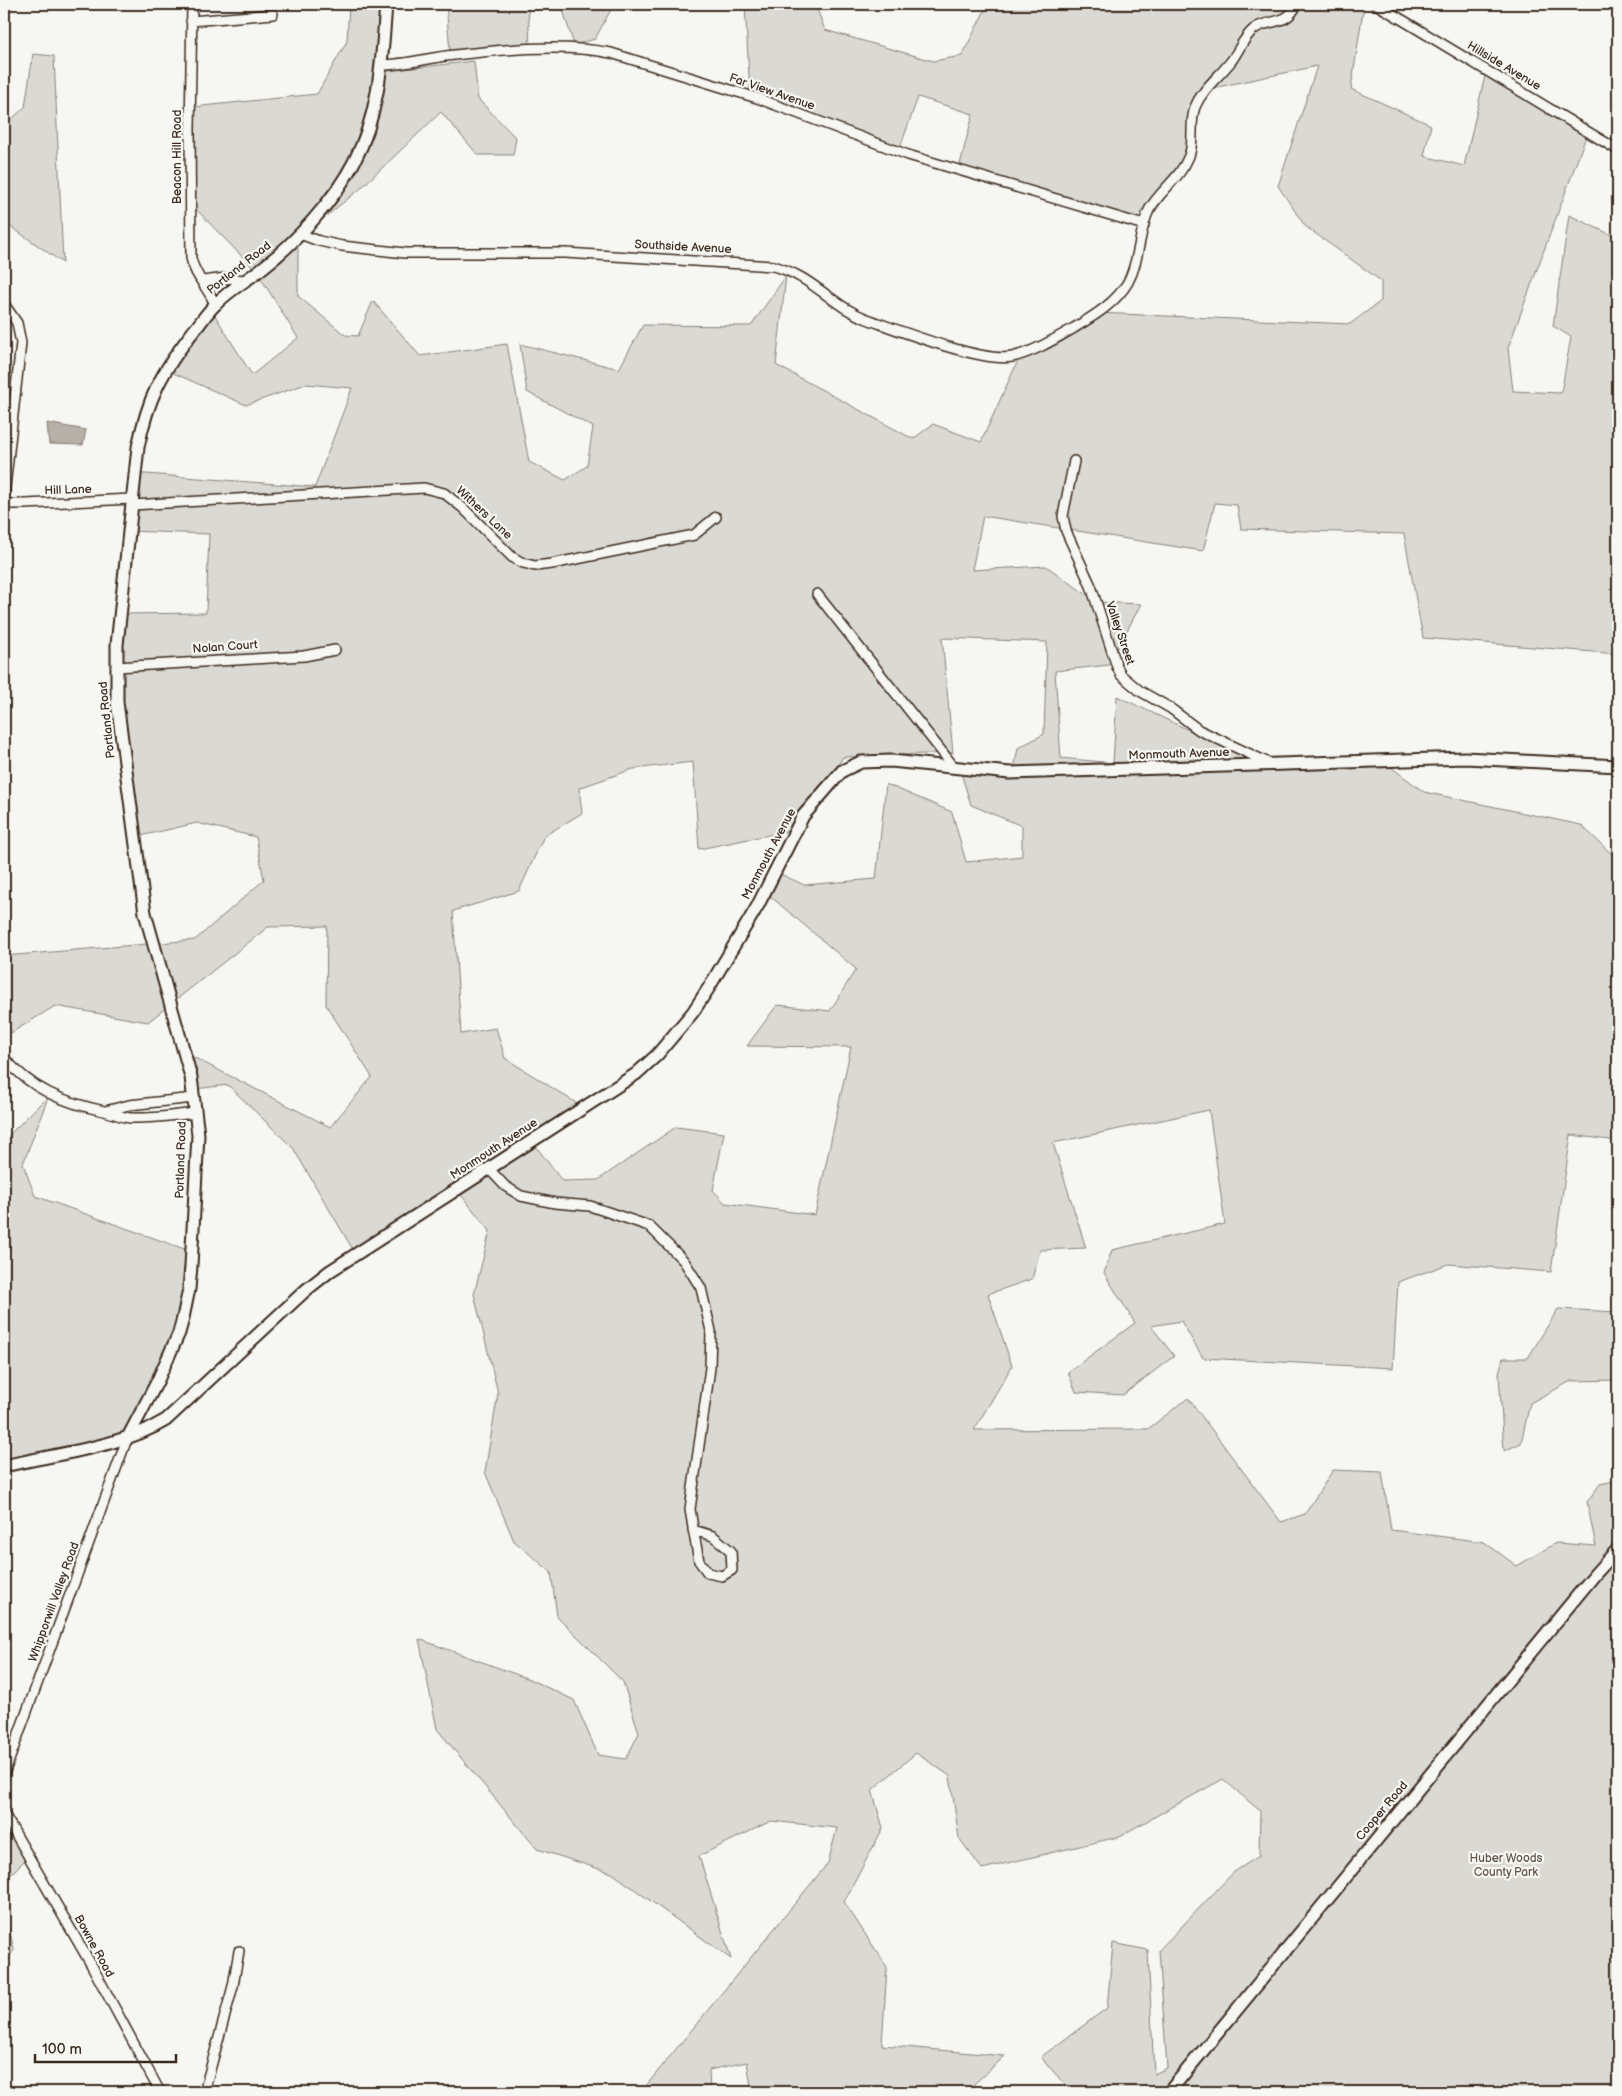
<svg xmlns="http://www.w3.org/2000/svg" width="1622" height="2096" font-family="'Balsamiq Sans',sans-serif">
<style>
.green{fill:#dad9d3;stroke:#8a8278;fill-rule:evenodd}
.water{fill:#b6b0a9;stroke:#857a71}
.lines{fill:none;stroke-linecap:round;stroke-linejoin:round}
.minor-casing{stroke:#3b2a1e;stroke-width:12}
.tertiary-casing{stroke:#3b2a1e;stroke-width:15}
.minor{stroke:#f6f6f2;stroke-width:9}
.tertiary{stroke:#f6f6f2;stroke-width:11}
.labels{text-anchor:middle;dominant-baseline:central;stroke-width:4.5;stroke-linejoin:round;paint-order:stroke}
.street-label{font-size:12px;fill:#3b2a1e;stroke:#f6f6f2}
.park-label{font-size:12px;fill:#63564b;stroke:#f6f6f2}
</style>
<rect width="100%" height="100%" fill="#f6f6f2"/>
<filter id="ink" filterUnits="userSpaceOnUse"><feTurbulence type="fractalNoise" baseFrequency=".02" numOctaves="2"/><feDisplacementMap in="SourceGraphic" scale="10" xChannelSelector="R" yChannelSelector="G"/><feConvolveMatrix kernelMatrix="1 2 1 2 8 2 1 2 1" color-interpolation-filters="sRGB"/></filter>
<g filter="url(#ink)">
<path class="green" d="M349,4H386L379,72L474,61L478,99L516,138L513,155H478L441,112L360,189L298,239V296L345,335L358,336L373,301L420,356L507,344L529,462L565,480L587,466L593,427L527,392L520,344L619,369L643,325L751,326L786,276L776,365L913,439L933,424L981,442L1020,356L1097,313L1350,324L1381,301V281L1305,226L1278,186L1317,66L1204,90L1186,167L1148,222L959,168L973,114L918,97L900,148L750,94L745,4H815L825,30L933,61L962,56L988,4H1364L1351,89L1431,125L1424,156L1464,166L1487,67L1588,131L1508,348L1513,391L1561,393L1571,337L1553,326L1569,215L1618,238V654L1423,638L1404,534L1241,529L1237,505L1215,503L1203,551L983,516L972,570L1046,566L1097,602L1141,604L1109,665L1055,671L1061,758L1113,763L1117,696L1260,764L1380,759L1424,792L1581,825L1618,860V1141L1571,1135L1551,1272L1448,1264L1398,1282L1393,1368L1203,1358L1181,1321L1151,1326L1174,1356L1123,1395L1076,1392L1068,1372L1135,1323L1104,1273L1112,1250L1225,1224L1209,1110L1053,1143L1086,1248L1040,1250L1032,1279L988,1294L1012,1366L974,1430L1148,1429L1188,1398L1281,1522L1305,1514L1333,1470L1382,1472L1391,1530L1484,1542L1517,1566L1556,1543L1596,1546L1587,1502L1600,1484L1618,1480V2092H1071L1041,2057L1107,2008L1113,1943L1148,1950L1154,2074L1167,2068L1159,1950L1234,1872L1259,1856L1260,1811L1223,1779L1118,1837L982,1869L959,1838L950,1776L916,1753L872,1790L883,1828L844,1902L887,1967L882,2045L1005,2056L965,2092H752L747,2062L709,2070L710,2092H641L828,1863L837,1828L771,1821L699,1856L731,1959L612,1873L537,1849L437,1729L419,1639L529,1679L574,1700L598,1755L626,1759L639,1733L623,1682L557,1616L551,1572L514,1541L485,1472L498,1393L474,1294L490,1231L457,1190L355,1253L293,1148L228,1085L195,1089L185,1053L330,1127L372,1077L326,1005L327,926L268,927L148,1022L55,1006L11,1033L4,1015V956L195,940L264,880L256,837L197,823L136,837L114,679L121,614L206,613L209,534L127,531L133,473L315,487L352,388L306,384L246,405L162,368L211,309L252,375L298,338L257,272L190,203L193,107L317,94L347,41ZM942,638L1047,642L1044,734L1018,748L1014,769L959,767L971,805L1022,826V856L966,862L952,812L886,784L876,879L804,885L774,871L764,891L856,969L830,1011L777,1005L747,1046L851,1047L815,1215L725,1203L713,1190L724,1133L676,1127L598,1180L562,1181L532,1141L584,1108L505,1058L496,1028L461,1034L453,911L519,891L544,836L582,813L579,788L633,769L693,762L699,849L799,829L843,757L953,753Z
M446,4H528L530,47L450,52Z
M561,4H614L595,39L574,45Z
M33,54L54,56L63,263L4,222V126L25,107Z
M49,1095L23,1164L35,1196L196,1253L183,1328L127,1436L4,1464V1140Z
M1558,1309L1618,1312V1380L1571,1381L1530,1403L1521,1443L1504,1451L1499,1373L1503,1358H1528Z
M4,1809L29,1856L4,1881Z
M4,1906L14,1950L4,1966Z"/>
<path class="water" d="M47,423L86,430L83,445L49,444Z"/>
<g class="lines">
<g class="minor-casing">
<path id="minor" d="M192,4L190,130L191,258C194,275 208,288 215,304
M1376,4L1618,150
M191,21L273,14
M381,65C403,65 424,59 446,56C496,50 561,43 611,53L757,98L908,155L1144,225
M300,234L319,241L342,246L405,253H565L773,266C813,276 830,305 867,319C898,330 982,363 1012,357C1034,352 1055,339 1074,328C1094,316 1116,303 1128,282C1140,260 1138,233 1149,210C1160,190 1180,179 1189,156C1195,140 1189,123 1195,107C1203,88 1220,76 1232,60C1239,50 1244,37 1254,29C1269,18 1287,27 1297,4
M203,281L226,278L244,280
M4,304L17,323L21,343L4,496
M1074,461L1063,516L1066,531L1091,586L1117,667L1121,675L1140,691L1170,708L1199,730L1271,764
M4,504H25L132,499
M132,505L424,488L444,493L463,508L512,557L523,563L535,566L552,564L694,535L716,517
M817,594L954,767
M116,667L304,656L335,650
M4,1058C33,1090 62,1102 104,1111C113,1113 121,1117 130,1118C152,1119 175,1115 196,1113
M105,1111L129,1105L194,1098
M489,1169L505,1186L521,1196L555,1203L590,1206L649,1226L684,1261L701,1288L711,1331L710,1368L690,1509L694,1534L699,1561L708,1573L722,1576L732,1570L731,1551L713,1536L693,1530
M4,1774L127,1439
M4,1814L92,1966L160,2092
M204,2092L233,1986L239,1951"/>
</g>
<g class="tertiary-casing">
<path id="tertiary" d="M127,1439L157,1382L179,1333L183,1318L189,1289L191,1266L198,1135L191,1077L145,913L117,702V645L138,447C148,398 161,373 192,333C200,324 207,312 216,304C229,290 246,281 261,269C295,243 334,201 354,162C380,113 382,58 386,4
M4,1466C55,1454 122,1447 166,1420L306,1290L330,1271L636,1074L657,1055L693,1012L708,989L757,907L803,816L842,771L861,762L891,761L1010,773L1465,758L1618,766
M1169,2092L1596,1573L1618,1549"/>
</g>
<use href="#minor" class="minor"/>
<use href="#tertiary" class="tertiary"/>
</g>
</g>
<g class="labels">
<g class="street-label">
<text transform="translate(1504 66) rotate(31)">Hillside Avenue</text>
<text transform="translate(772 92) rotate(19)">Far View Avenue</text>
<text transform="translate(177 157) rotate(-90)">Beacon Hill Road</text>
<text transform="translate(683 247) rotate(3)">Southside Avenue</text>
<text transform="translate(239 268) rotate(-38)">Portland Road</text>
<text transform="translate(68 490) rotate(-2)">Hill Lane</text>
<text transform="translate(484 513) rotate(43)">Withers Lane</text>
<text transform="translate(1120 633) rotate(71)">Valley Street</text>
<text transform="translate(225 647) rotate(-4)">Nolan Court</text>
<text transform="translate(107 720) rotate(-96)">Portland Road</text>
<text transform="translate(1179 754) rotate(-2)">Monmouth Avenue</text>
<text transform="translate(769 854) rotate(-62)">Monmouth Avenue</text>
<text transform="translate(494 1149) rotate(-33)">Monmouth Avenue</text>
<text transform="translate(181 1160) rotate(-88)">Portland Road</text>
<text transform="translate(54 1602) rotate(-70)">Whipporwill Valley Road</text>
<text transform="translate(1382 1811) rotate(-50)">Cooper Road</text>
<text transform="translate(94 1946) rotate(61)">Bowne Road</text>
</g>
<g class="park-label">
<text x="1506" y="1858">Huber Woods<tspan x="1506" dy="14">County Park</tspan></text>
</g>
</g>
<rect width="1622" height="2096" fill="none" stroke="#f6f6f2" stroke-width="20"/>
<rect x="10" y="10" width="1602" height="2076" fill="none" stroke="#3b2a1e" stroke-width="2" filter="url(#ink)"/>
<path d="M35 2054v8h141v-8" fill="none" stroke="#3b2a1e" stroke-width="2.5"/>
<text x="42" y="2054" font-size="15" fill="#3b2a1e" stroke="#f6f6f2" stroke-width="4" paint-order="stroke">100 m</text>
</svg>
